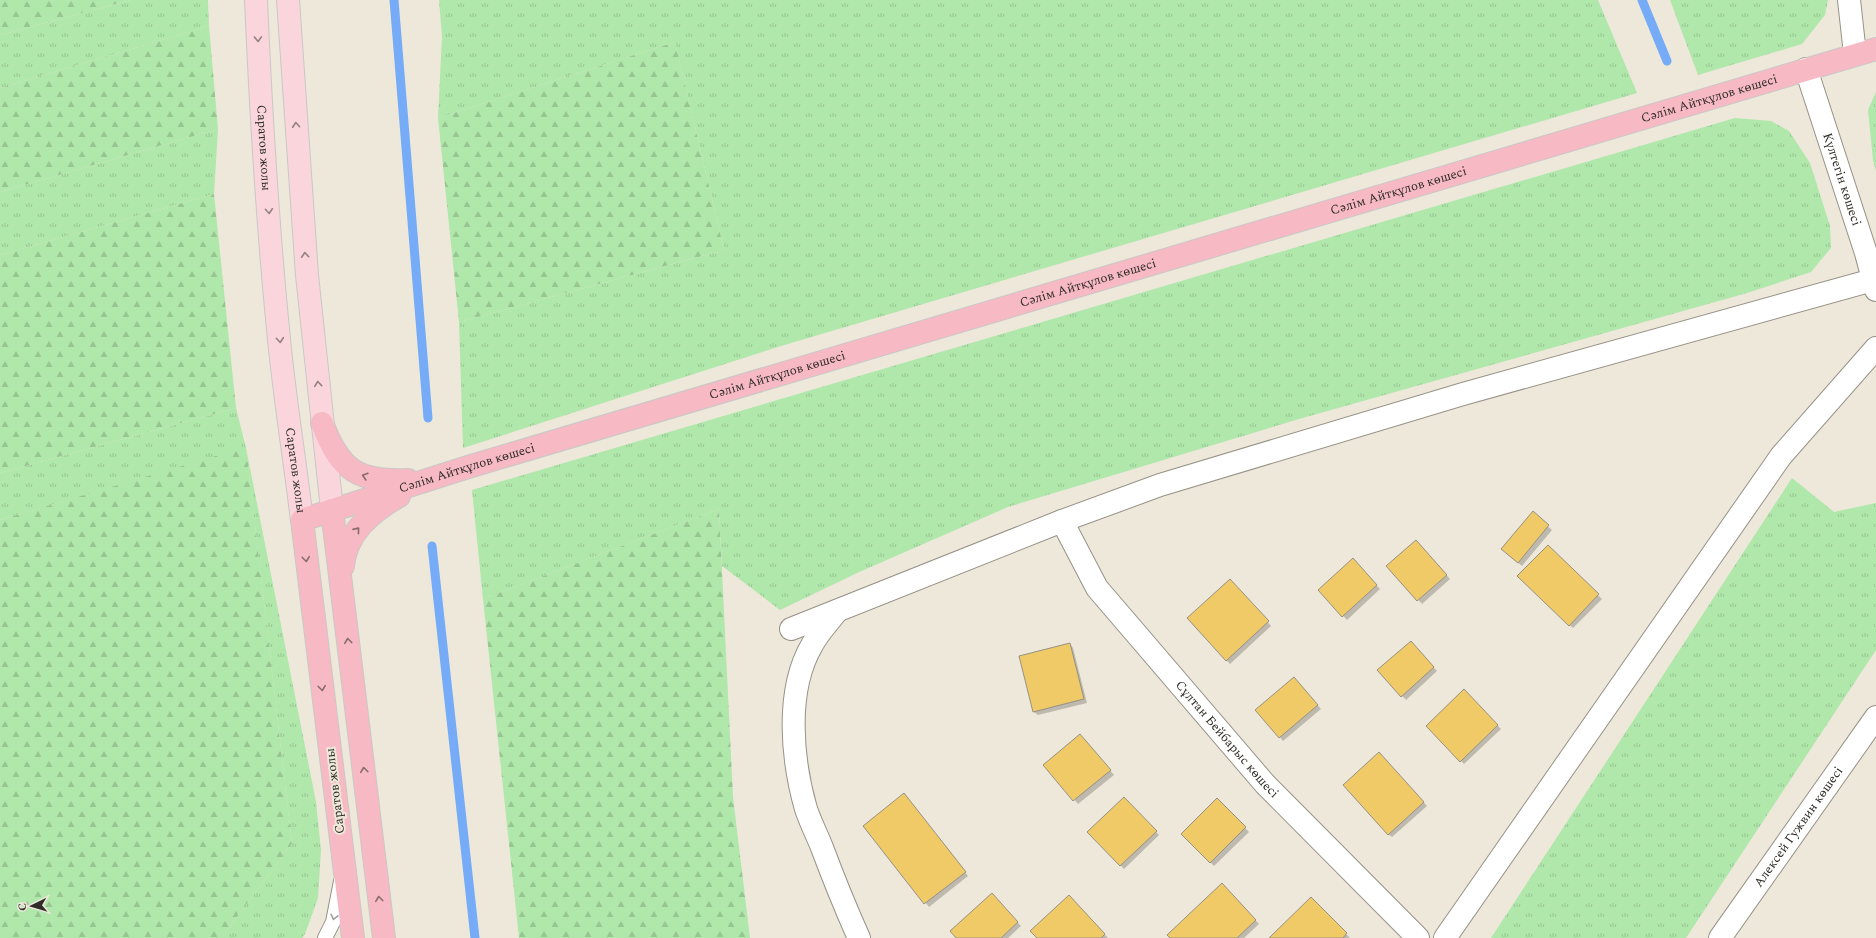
<svg xmlns="http://www.w3.org/2000/svg" width="1876" height="938" font-family="Spectral,serif">
<style>
.grass{fill:url(#grass-tufts)}
.forest{fill:url(#forest-firs)}
.shadow{fill:#0003}
.lines{fill:none;stroke-linecap:round;stroke-linejoin:round}
.stream{stroke:#75abf7;stroke-width:9}
.building{fill:#f1ca68;stroke:#969185}
.lane-casing{stroke:#979286;stroke-width:16}
.street-casing{stroke:#979286;stroke-width:24}
.primary-casing{stroke:#c9c8c7;stroke-width:24}
.highway-casing{stroke:#c9c8c7;stroke-width:24}
.lane{stroke:#fff;stroke-width:14}
.street{stroke:#fff;stroke-width:22}
.primary{stroke:#fad5dc;stroke-width:22}
.highway{stroke:#f7b9c4;stroke-width:22}
.oneway{stroke:#948182}
.oneway2{stroke:#896c6e}
.oneway3{stroke:#a1a09e}
.labels{text-anchor:middle;dominant-baseline:central;stroke-width:4;stroke-linejoin:round;paint-order:stroke}
.street-label{font-size:13px;fill:#2f2d28;stroke:#ede8da}
</style>
<defs>
<pattern id="grass-tufts" width="24" height="20" patternUnits="userSpaceOnUse"><rect width="24" height="20" fill="#b0e7ab"/><path d="M3 7l-1-3M5 7V3M7 7l1-3M15 17l-1-3M17 17v-4M19 17l1-3" fill="none" stroke="#98c693"/></pattern>
<pattern id="forest-firs" width="22" height="20" patternUnits="userSpaceOnUse"><rect width="22" height="20" fill="#b0e7ab"/><path d="M5 1l3.5 6h-7zM16 11l3.5 6h-7z" fill="#98c693"/></pattern>
</defs>
<rect width="100%" height="100%" fill="#ede8da"/>
<path class="grass" d="M131,0H208L209,26L0,88V35Z
M439,0H1598L1637,93L781,346L463,448L459,322L724,250L675,42L438,118L442,36Z
M1670,0H1828L1825,15L1802,44L1698,75Z
M1876,92V171L1873,160L1868,110Z
M1735,118L1771,121L1789,131L1810,163L1830,226L1831,248L1811,272L1747,293L1299,419L1008,507L857,573L780,610L722,566L719,509L483,599L472,490Z
M218,129L214,194L0,255V192Z
M236,408L246,448L316,802L321,850L318,898L305,934L302,938H221L292,844L246,448L0,520V473Z
M1792,478L1834,512L1876,503V650L1686,938H1491Z"/>
<path class="forest" d="M0,0H131L0,35Z
M209,26L218,129L0,192V88Z
M675,42L724,250L459,322L438,118Z
M214,194L236,408L0,473V255Z
M246,447L292,844L221,938H0V520Z
M719,509L733,797L750,938H519L483,599Z"/>
<path class="shadow" d="M1533,513L1552,530L1522,566L1506,553Z
M1420,545L1450,579L1422,604L1388,566Z
M1548,546L1602,599L1573,628L1519,576Z
M1353,559L1380,589L1347,620L1319,590Z
M1233,584L1271,626L1230,664L1226,660Z
M1070,644L1073,648L1087,703L1038,715L1034,712Z
M1414,646L1437,671L1406,700L1379,670Z
M1297,682L1321,709L1283,741L1280,737Z
M1464,691L1501,729L1464,764L1427,726Z
M1084,739L1114,775L1078,804L1045,765Z
M1383,757L1427,806L1392,837L1388,834Z
M907,798L968,876L929,907L865,826Z
M1124,799L1159,835L1124,869L1089,832Z
M1217,799L1249,832L1214,866L1183,834Z
M1222,884L1259,924L1244,938H1171Z
M1069,896L1108,938H1038Z
M995,898L1021,926L1008,938H957Z
M1311,898L1350,938H1271Z"/>
<g class="lines">
<path class="stream" d="M394,0L428,418
M1642,0L1667,61
M432,546L475,938"/>
</g>
<path class="building" d="M1533,511L1549,525L1518,563L1501,549Z
M1416,540L1447,575L1417,601L1386,566Z
M1548,545L1599,594L1569,626L1517,576Z
M1353,558L1377,585L1342,617L1318,590Z
M1230,579L1269,621L1226,661L1187,618Z
M1411,641L1434,667L1401,697L1377,670Z
M1070,643L1084,699L1033,712L1019,656Z
M1294,677L1318,705L1279,738L1255,710Z
M1464,689L1498,725L1460,762L1426,726Z
M1080,734L1111,770L1073,801L1043,765Z
M1379,752L1424,802L1388,835L1343,785Z
M904,793L966,872L924,904L863,826Z
M1124,797L1157,831L1120,866L1087,832Z
M1217,798L1246,827L1210,863L1181,834Z
M1222,883L1256,920L1237,938H1170L1167,935Z
M992,893L1018,922L1001,938H956L950,931Z
M1069,895L1105,934L1101,938H1037L1030,931Z
M1311,897L1347,933L1343,938H1269Z"/>
<g class="lines">
<g class="lane-casing">
<path id="lane" d="M325,938L333,922L341,881"/>
</g>
<g class="street-casing">
<g id="street">
<path d="M1849,0L1855,54"/>
<path id="s1" d="M1806,69L1866,253L1876,290"/>
<path id="s2" d="M1062,521L1097,588L1265,784L1418,938"/>
<path d="M837,611C829,622 818,633 812,645C785,691 792,760 806,809C810,821 816,833 821,845C833,877 845,907 859,938"/>
<path d="M791,629L1062,521L1160,485L1463,394L1876,279"/>
<path d="M1445,938L1781,456L1876,348"/>
<path id="s3" d="M1720,938L1876,717"/>
</g>
</g>
<g class="primary-casing">
<g id="primary">
<path id="s4" d="M256,0C261,116 268,233 280,349C286,406 295,463 302,520"/>
<path d="M288,0L307,275L332,510"/>
</g>
</g>
<g class="highway-casing">
<g id="highway">
<path d="M322,423C340,471 358,482 408,480"/>
<path d="M332,510L384,938"/>
<path d="M343,566C346,533 371,512 399,496"/>
<path id="s5" d="M353,938L302,520L468,467L1876,49"/>
</g>
</g>
<use href="#lane" class="lane"/>
<use href="#street" class="street"/>
<use href="#primary" class="primary"/>
<use href="#highway" class="highway"/>
</g>
<defs><path id="oneway-chevron" d="M-2-3.5L2.5 0L-2 3.5" fill="none" stroke-width="1.6" stroke-linecap="round" stroke-linejoin="round"/></defs>
<g class="oneway">
<use href="#oneway-chevron" transform="translate(258 39) rotate(88)"/>
<use href="#oneway-chevron" transform="translate(296 125) rotate(-94)"/>
<use href="#oneway-chevron" transform="translate(269 211) rotate(86)"/>
<use href="#oneway-chevron" transform="translate(305 255) rotate(-94)"/>
<use href="#oneway-chevron" transform="translate(280 340) rotate(85)"/>
<use href="#oneway-chevron" transform="translate(318 384) rotate(-96)"/>
</g>
<g class="oneway2">
<use href="#oneway-chevron" transform="translate(365 476) rotate(-163)"/>
<use href="#oneway-chevron" transform="translate(357 530) rotate(-51)"/>
<use href="#oneway-chevron" transform="translate(306 559) rotate(83)"/>
<use href="#oneway-chevron" transform="translate(348 641) rotate(-97)"/>
<use href="#oneway-chevron" transform="translate(322 688) rotate(83)"/>
<use href="#oneway-chevron" transform="translate(364 770) rotate(-97)"/>
<use href="#oneway-chevron" transform="translate(379 899) rotate(-97)"/>
</g>
<use class="oneway3" href="#oneway-chevron" transform="translate(334 917) rotate(103)"/>
<g class="labels">
<g class="street-label">
<text stroke="none"><textPath href="#s5" startOffset="1890">Сәлім Айтқұлов көшесі</textPath></text>
<text stroke="none"><textPath href="#s4" startOffset="148">Саратов жолы</textPath></text>
<text stroke="none"><textPath href="#s1" startOffset="116">Күлтегін көшесі</textPath></text>
<text stroke="none"><textPath href="#s5" startOffset="1566">Сәлім Айтқұлов көшесі</textPath></text>
<text stroke="none"><textPath href="#s5" startOffset="1242">Сәлім Айтқұлов көшесі</textPath></text>
<text stroke="none"><textPath href="#s5" startOffset="918">Сәлім Айтқұлов көшесі</textPath></text>
<text stroke="none"><textPath href="#s5" startOffset="594">Сәлім Айтқұлов көшесі</textPath></text>
<text stroke="none"><textPath href="#s4" startOffset="472">Саратов жолы</textPath></text>
<text stroke="none"><textPath href="#s2" startOffset="275">Сұлтан Бейбарыс көшесі</textPath></text>
<text transform="translate(335 791) rotate(-97)">Саратов жолы</text>
<text stroke="none"><textPath href="#s3" startOffset="136">Алексей Гужвин көшесі</textPath></text>
</g>
</g>
<g transform="translate(32 906) rotate(265)" stroke="#ede8da" stroke-width="3" paint-order="stroke">
<path d="M0-3L7 15L0 10L-7 15Z" fill="#2f2d28"/>
<text y="-6" font-size="11" font-weight="bold" text-anchor="middle" fill="#2f2d28">С</text>
</g>
</svg>
